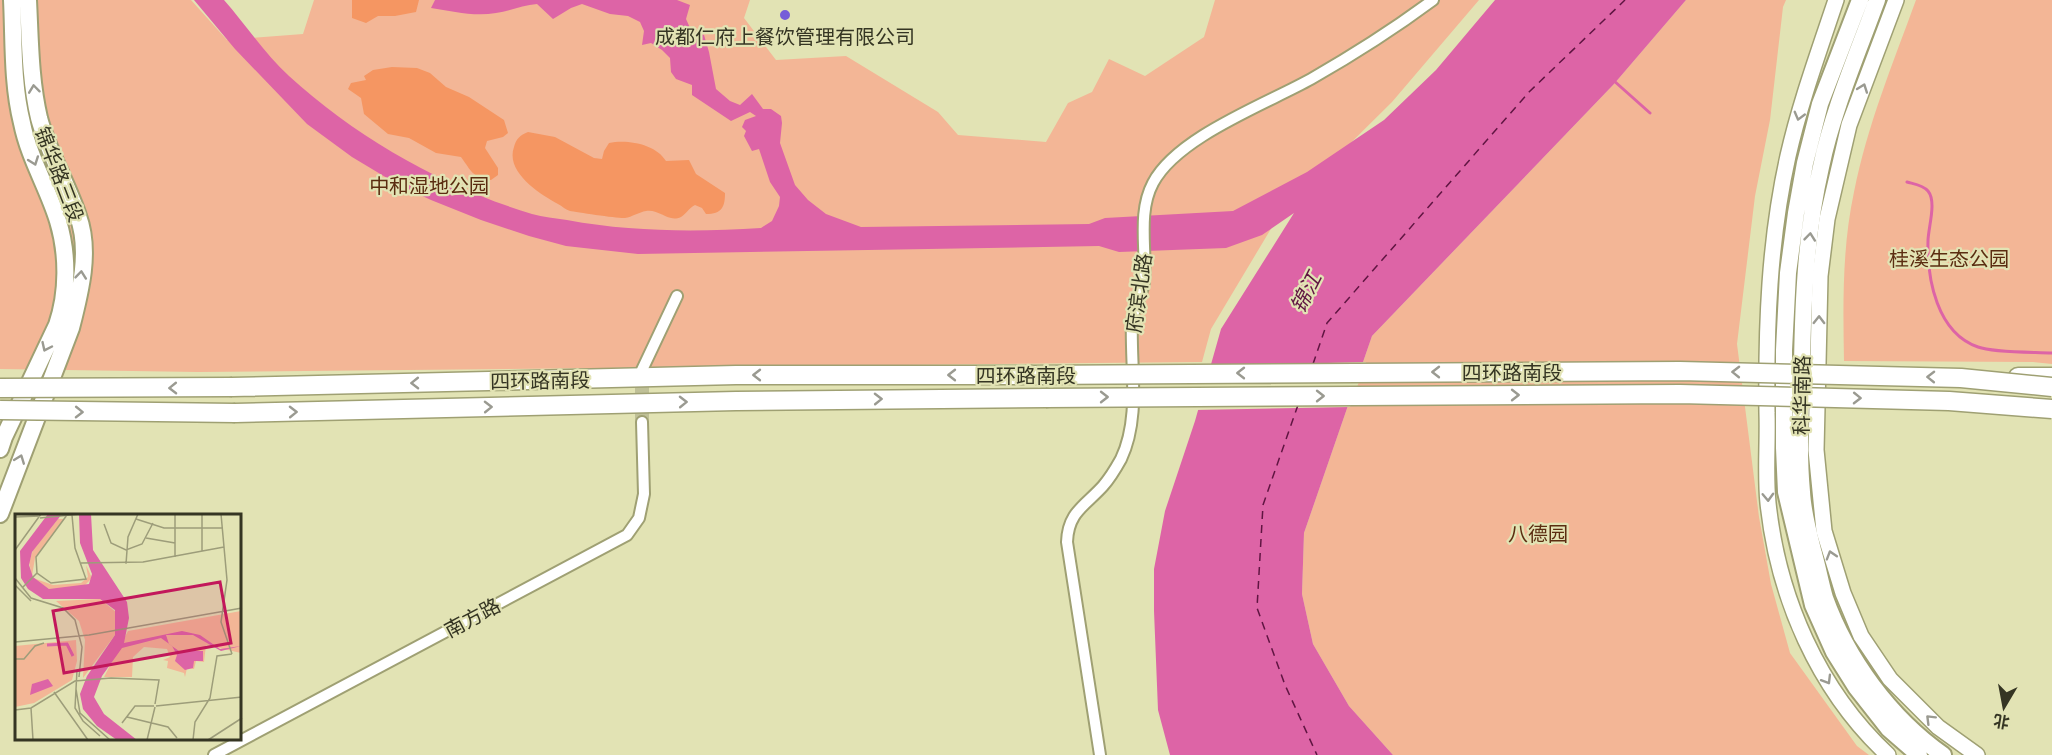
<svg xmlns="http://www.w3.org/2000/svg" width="2052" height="755" font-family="Lato,'Noto Sans SC',sans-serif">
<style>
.green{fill:#f3b696}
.forest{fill:#f59662}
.water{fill:#dd64a6}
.pier{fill:#e2e3b4}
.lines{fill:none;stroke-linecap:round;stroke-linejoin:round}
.stream{stroke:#dd64a6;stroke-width:3}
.ferry{stroke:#601542;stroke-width:1.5;stroke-dasharray:8 6;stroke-linecap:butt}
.tertiary-tunnel{stroke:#bfc097;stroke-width:14;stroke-dasharray:14 7;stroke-linecap:butt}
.minor-casing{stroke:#9fa073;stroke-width:14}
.secondary-casing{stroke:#9fa073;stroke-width:18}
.primary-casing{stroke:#9fa073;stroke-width:20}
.trunk-casing{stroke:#9fa073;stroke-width:20}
.motorway-casing{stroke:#9fa073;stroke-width:21}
.minor{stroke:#fff;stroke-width:10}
.secondary{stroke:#fff;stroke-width:15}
.primary{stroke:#fff;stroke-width:16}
.trunk{stroke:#fff;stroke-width:16}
.motorway{stroke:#fff;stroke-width:18}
.motorway-bridge-casing{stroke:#9fa073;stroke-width:21;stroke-linecap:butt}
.motorway-bridge{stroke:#fff;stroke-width:18}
.oneway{stroke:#9a9a91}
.poi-dot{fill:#765dd8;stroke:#e2e3b4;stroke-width:2}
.labels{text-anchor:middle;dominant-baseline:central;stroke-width:4.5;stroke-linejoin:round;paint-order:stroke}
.poi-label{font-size:20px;fill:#353523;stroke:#e2e3b4}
.street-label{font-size:20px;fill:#353523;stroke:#e2e3b4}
.park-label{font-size:20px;fill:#5b2d11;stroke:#e2e3b4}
.water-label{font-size:21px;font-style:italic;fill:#601542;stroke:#e2e3b4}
.inset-river{fill:none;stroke:#dd64a6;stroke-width:3}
.inset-road{fill:none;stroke:#9d9d7a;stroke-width:1.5}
.view{fill:#c2185b;fill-opacity:0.15;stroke:#c2185b;stroke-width:3}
.inset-edge{fill:none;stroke:#353523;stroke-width:3}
</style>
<rect width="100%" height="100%" fill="#e2e3b4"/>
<path class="green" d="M0,0H191L227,40L303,34L314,0H750L744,18L776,60L846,56L938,112L958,135L1046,142L1068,103L1092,92L1109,59L1145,76L1204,37L1215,0H1479L1392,102L1281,212L1211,329L1202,362L198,372L0,369Z
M1686,0H1786L1783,7L1770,120L1755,196L1737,344L1759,517L1771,584L1790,653L1857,746L1869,755H1393L1349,706L1313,644L1302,594L1304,533L1372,336L1614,84Z
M1916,0H2052V364L2033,362L1844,361C1843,305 1842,248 1854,192C1867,126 1893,63 1916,0Z"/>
<path class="forest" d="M352,0H419L416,12L395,16H378L366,23L352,18Z
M392,67L417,68L430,73L446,87L469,97L504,120L508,133L503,137L487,141L485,148L498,168V175L491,180C471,176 472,172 461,157L436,153L409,138L388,134L364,114L361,98L348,89L351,83L366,80L364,76L373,70Z
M528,132L555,137L594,158L602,159L604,151L609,143C627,139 656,144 666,161L689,160L696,174L725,193C725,207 722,214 706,214L702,208L695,205C689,208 686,214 681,217C668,223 660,209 646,211C639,212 632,217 625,218C621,219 576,212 570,211C566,210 562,206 558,204C540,194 505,172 514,147C516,139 520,135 528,132Z"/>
<path class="water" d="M194,0H224C245,24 266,55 289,76C357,138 443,187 532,214C543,217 555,218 567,220C631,232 697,232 761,228L772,221L779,206L780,197L770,182L759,149L752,151L744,136L746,131L742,127L745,120L756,116L750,112L731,121L692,95V85L676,79L671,72L670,58L662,50L651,43L642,45L644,31L640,22L628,16L610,14L582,4L571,8L553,19L537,4C523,5 510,11 496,13C474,17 452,11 431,8L435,0H677L690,5L686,19L691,30L704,35L709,52L716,89L730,101L740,105L752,94L763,109H771L781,116L782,123L780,143L795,185L808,200L826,214L861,227L1089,224L1105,218L1233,211L1307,172L1384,120L1436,70L1495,0H1686L1614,84L1372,336L1304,533L1302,594L1313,644L1349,706L1393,755H1170L1158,710L1154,611V569L1165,511L1195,421L1221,329L1294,213L1262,235L1226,248L1119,252L1099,246L638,254L566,246L529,236L481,220L431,200L397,184L352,157L307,124L235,49Z"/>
<path class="pier" d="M1366,362L1350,407L1195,410L1207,366Z"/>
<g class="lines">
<path class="stream" d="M1613,80L1650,113
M1907,182C1914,184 1923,185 1928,191C1937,202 1928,228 1928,241C1927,279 1937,333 1978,347C1995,353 2033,352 2052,353"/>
<path class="ferry" d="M1313,364L1327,323L1529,92L1625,0
M1298,405L1263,505L1257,608L1285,685L1317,755"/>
<path class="tertiary-tunnel" d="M642,422V370"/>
<g class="minor-casing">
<path id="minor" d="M642,370L677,296
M214,755L627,535L639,518L644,494L642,422
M1100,755L1067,542C1068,512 1085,506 1103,486C1110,478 1116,468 1121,459C1141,417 1130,365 1132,321C1134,307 1142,296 1144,282C1147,250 1137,213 1153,183C1177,137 1266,104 1311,79C1353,55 1394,29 1433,0"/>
</g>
<g class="secondary-casing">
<path id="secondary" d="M1836,0C1819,51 1800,103 1788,156C1769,241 1766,326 1767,413C1768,442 1765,474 1768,503C1778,597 1818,690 1888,755
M1896,0L1849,125L1827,219L1820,276L1816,450L1824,531L1843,593L1861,636L1890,679L1938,727L1977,755"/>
</g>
<g class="primary-casing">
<path id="primary" d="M0,449L4,437L57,325C68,293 68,254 58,221C48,188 29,158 22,123C12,83 14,40 12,0
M0,514L71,328C80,293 91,251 78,216C67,183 48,152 39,118C30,80 30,39 28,0"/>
</g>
<g class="trunk-casing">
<path id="trunk" d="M1860,0L1820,104L1805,163L1796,213L1788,273L1784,350V448L1786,492L1813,605L1834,652L1856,687L1889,729L1919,755
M1877,0C1857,55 1833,110 1821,167C1806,232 1803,299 1802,365C1801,407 1798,450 1802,492C1803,513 1809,534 1814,554C1818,568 1821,584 1825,598C1847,659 1890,718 1943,755"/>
</g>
<g class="motorway-casing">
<path id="motorway" d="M2018,377H2052
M232,387L736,375H1031
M235,413L736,401L1046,398"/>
</g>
<use href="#minor" class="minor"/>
<use href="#secondary" class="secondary"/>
<use href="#primary" class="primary"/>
<use href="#trunk" class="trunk"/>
<use href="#motorway" class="motorway"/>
<g class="motorway-bridge-casing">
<path id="motorway-bridge" d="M1031,375L1680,371L1961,378L2052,387
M0,388L232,387
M1046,398L1680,394L1949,401L2052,409
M0,410L235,413"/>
</g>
<use href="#motorway-bridge" class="motorway-bridge"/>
</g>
<defs><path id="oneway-chevron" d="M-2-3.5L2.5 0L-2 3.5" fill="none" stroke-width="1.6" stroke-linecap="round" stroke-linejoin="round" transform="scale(1.5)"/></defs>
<g class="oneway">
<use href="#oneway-chevron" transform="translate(1863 88) rotate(-70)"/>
<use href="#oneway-chevron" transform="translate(34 89) rotate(-97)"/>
<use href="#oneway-chevron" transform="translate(1799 116) rotate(105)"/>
<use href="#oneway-chevron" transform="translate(34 161) rotate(70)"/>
<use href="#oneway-chevron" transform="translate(1810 237) rotate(-84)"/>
<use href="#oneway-chevron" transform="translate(81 275) rotate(-84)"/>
<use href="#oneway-chevron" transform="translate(1819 320) rotate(-89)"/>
<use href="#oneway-chevron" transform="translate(46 347) rotate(115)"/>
<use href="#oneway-chevron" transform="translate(1436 372) rotate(180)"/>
<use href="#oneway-chevron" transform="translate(1736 372) rotate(-179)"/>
<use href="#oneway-chevron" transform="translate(1241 373) rotate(180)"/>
<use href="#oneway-chevron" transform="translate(757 375) rotate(180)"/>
<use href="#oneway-chevron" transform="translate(952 375) rotate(180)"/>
<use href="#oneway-chevron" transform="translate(1931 377) rotate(-179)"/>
<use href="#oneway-chevron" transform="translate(415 383) rotate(179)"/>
<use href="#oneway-chevron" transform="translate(173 388) rotate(179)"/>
<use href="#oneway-chevron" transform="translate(1515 395)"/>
<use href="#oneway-chevron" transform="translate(1320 396)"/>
<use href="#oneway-chevron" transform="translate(1104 397)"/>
<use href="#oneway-chevron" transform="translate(1857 398) rotate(1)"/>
<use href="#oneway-chevron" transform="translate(878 399) rotate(-1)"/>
<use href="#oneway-chevron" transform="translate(683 402) rotate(-1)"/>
<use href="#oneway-chevron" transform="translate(488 407) rotate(-1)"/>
<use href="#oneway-chevron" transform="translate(79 412) rotate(1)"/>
<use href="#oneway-chevron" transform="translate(293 412) rotate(-1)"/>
<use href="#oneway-chevron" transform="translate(20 459) rotate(-69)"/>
<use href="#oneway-chevron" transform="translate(1768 497) rotate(88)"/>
<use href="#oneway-chevron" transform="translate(1831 555) rotate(-107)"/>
<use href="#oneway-chevron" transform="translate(1827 680) rotate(59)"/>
<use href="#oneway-chevron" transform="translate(1930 719) rotate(-135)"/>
</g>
<circle class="poi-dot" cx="785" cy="15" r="6"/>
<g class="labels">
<g class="poi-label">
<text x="785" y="36">成都仁府上餐饮管理有限公司</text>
</g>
<g class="street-label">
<text transform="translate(60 174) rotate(69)">锦华路三段</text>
<text transform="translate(1138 293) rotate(-82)">府滨北路</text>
<text x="1512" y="372">四环路南段</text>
<text x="1026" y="375">四环路南段</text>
<text transform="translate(540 380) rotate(-1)">四环路南段</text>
<text transform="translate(1801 395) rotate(-89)">科华南路</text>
<text transform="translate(472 617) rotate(-28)">南方路</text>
</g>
<g class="park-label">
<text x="429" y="185">中和湿地公园</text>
<text x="1949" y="258">桂溪生态公园</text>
<text x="1538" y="533">八德园</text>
</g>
<g class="water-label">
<text transform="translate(1305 292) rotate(-63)">锦江</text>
</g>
</g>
<g transform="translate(15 514)">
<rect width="226" height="226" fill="#e2e3b4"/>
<path d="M43,5H49L20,44L17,62L14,48L18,36ZM71,51L77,64L67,74L34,75L18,64L38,71L66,69L73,63ZM85,85L102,99L100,121L68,164L70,126L64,107L41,87ZM226,97V139L191,131L189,148L181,147L179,155L172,154L170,163L169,159L152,154L153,147L148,146L155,143L152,135L129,133L118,143L117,163H89L113,117ZM61,126L62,147L57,166L19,189L0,193V132Z" fill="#f3b696"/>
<path d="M33,0H47L17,38L14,51L18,63L34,75L74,70L77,60L65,29L64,0H76L78,36L112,88L114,104L109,129L167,117L185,121L205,135L226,132L206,137L178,121H151L154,130L164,137H188V147H179L178,154L170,156L160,147L162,141L157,132L146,124L107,134L87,162L79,183L89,200L122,226H102L82,212L68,195L65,180L72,162L100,121V96L85,85H28L13,75L6,64L5,37ZM33,165L38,172L15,181L17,170Z" fill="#dd64a6"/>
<path class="inset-river" d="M70,0V29L77,46M78,51L105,98V114M32,131L52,130L58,142M77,163L104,118M75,167L76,195L110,226"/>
<path class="inset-road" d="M160,0V43M206,0L212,66L206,108L217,140M52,1L21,43L22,59L36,69L71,65L60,34L57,1M0,3L25,2M25,4L65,0M121,5L149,14H207M89,10L96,29L111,36L127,30L138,9M131,24L160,29M0,36L26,0M187,37V0M66,49L128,48L209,33M111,50L113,23L123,0M0,64L16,84L48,94L60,106L67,133L64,163M0,71L16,87M8,73L22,59M0,128L74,121L227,94M0,145H9L20,132L29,129M62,156L60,194L68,207L85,222M61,175L65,199L95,226M39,178L73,226M141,192L227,183M16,194L18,226M0,196L16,194L60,167L96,164L144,166L140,190M112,203L153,213L162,224M107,209L120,192H139M132,226L140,193M178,226L180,208L195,184L202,142L217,140M193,226L227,204"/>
<path class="view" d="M205,68L216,129L49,159L38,97Z"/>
<rect width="226" height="226" class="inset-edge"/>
</g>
<g transform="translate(2004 707) rotate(190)" stroke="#e2e3b4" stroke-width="4.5" paint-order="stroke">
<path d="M0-4.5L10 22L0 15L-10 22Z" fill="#353523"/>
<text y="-9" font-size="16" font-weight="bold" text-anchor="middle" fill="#353523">北</text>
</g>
</svg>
